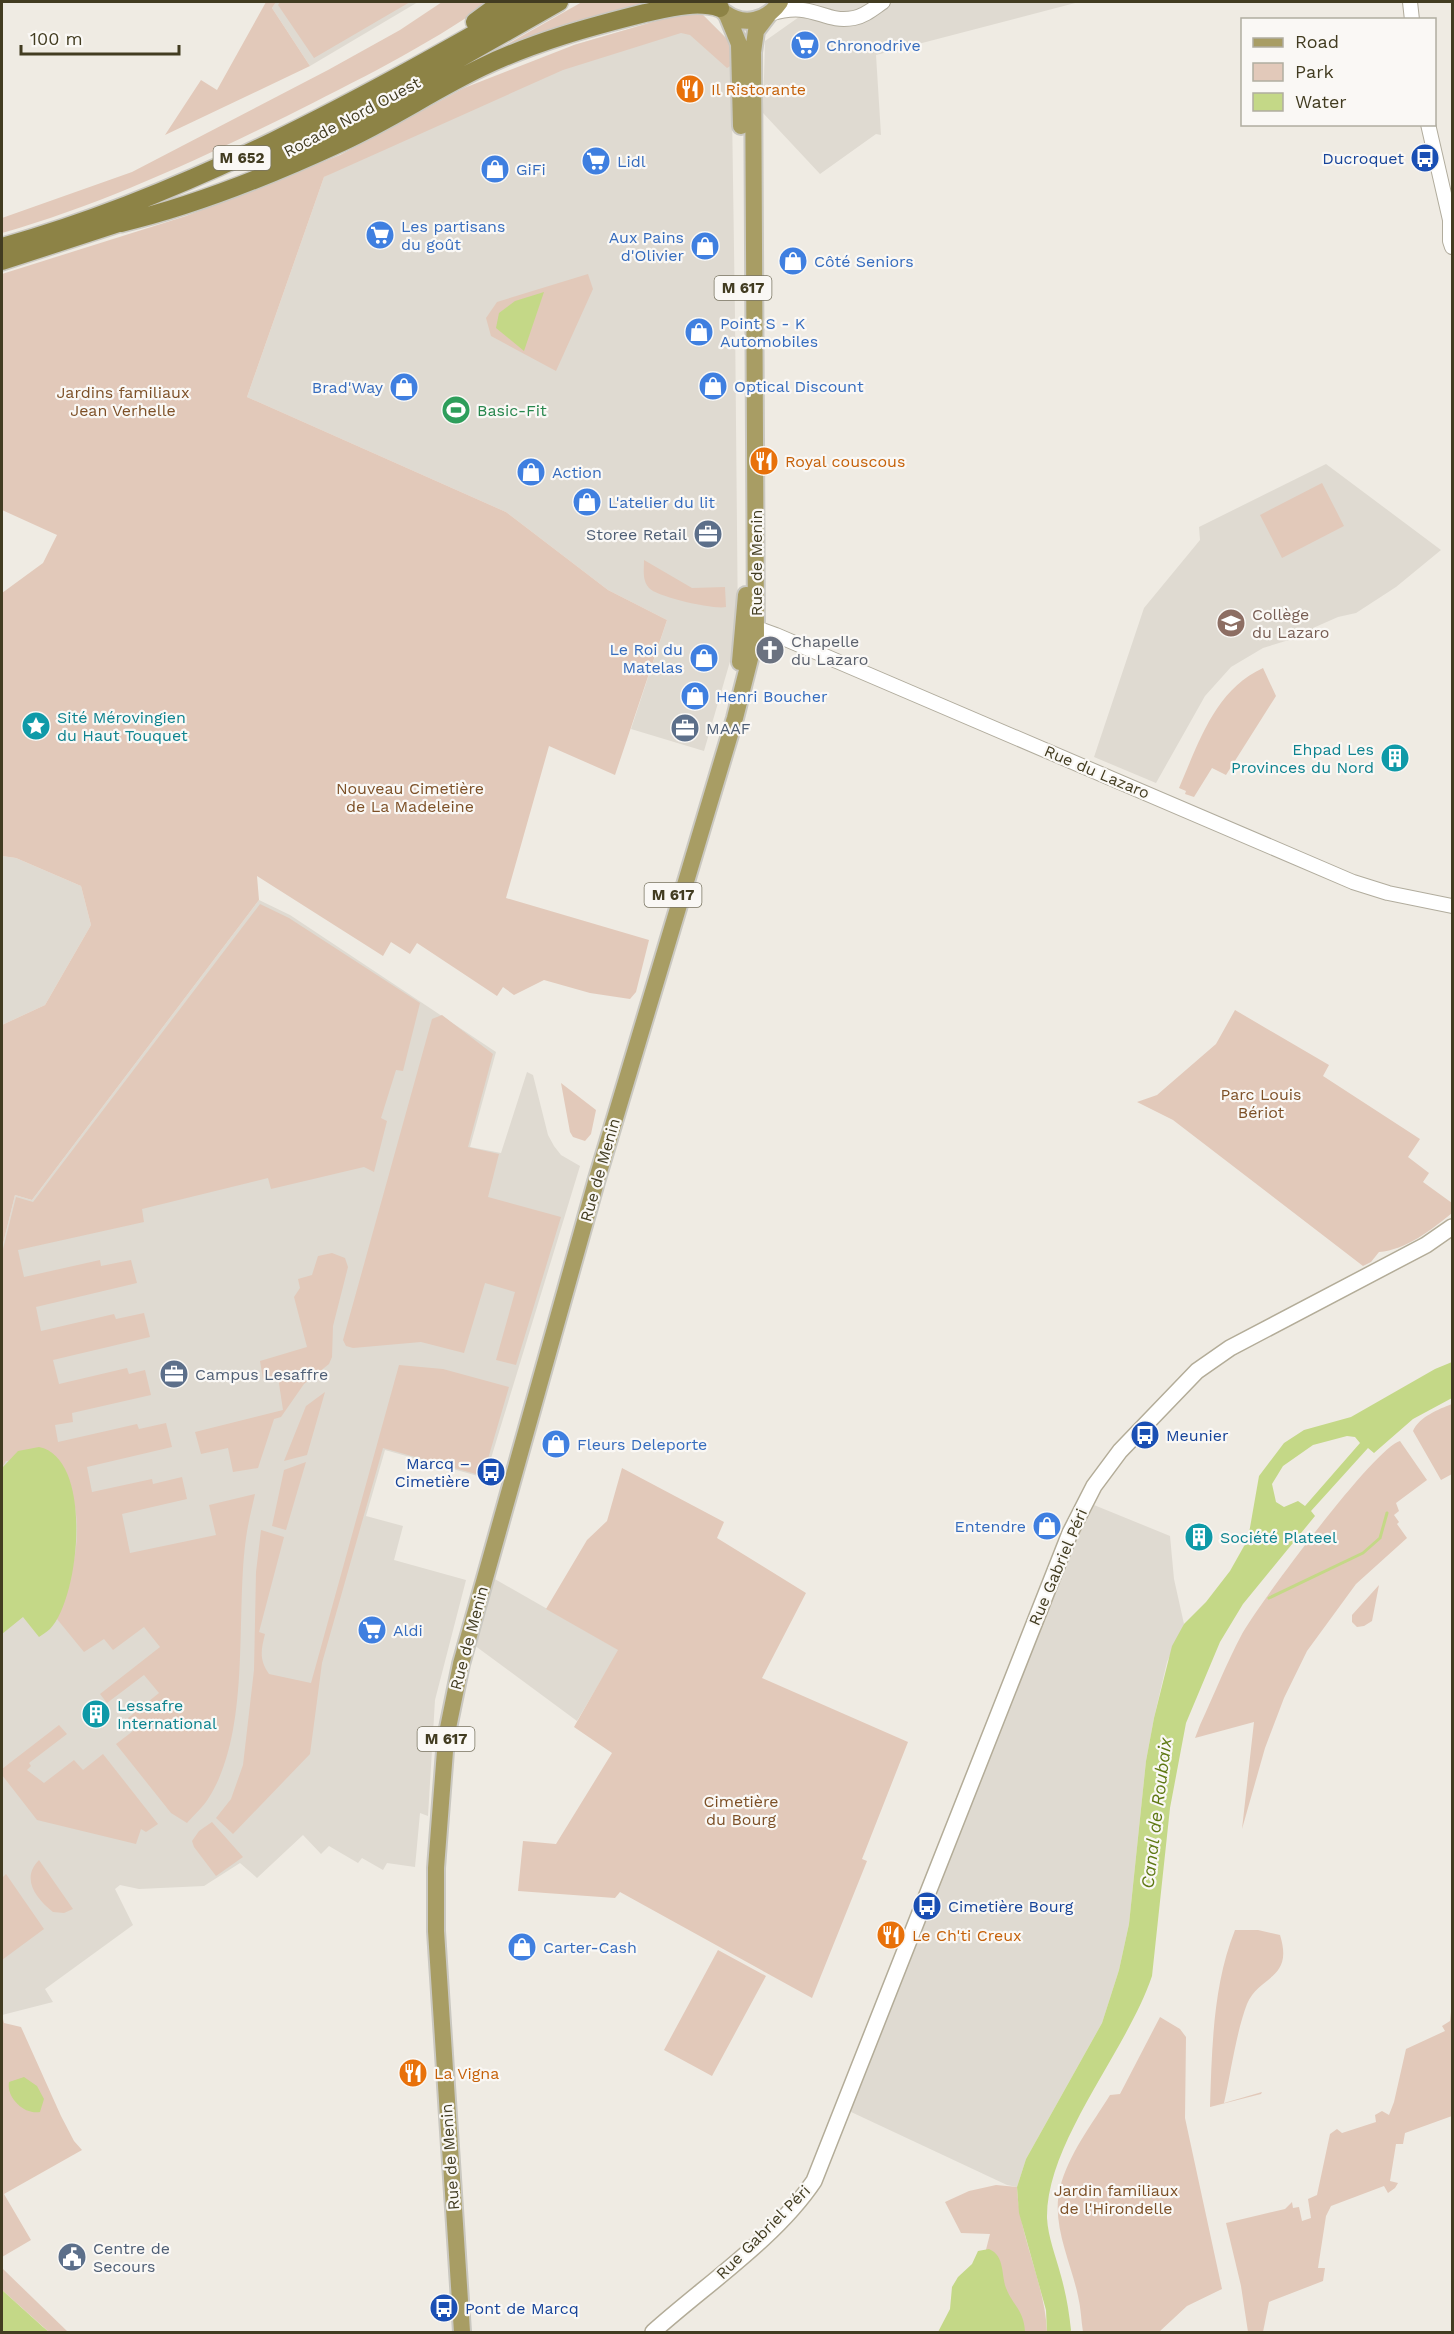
<svg xmlns="http://www.w3.org/2000/svg" width="1454" height="2334" font-family="'Work Sans',sans-serif">
<style>
.built{fill:#dfdad1}
.green{fill:#e2c9ba}
.water{fill:#c4d887;fill-rule:evenodd}
.lines{fill:none;stroke-linecap:round;stroke-linejoin:round}
.stream{stroke:#c4d887;stroke-width:3}
.tertiary-casing{stroke:#b1ac9d;stroke-width:16}
.secondary-casing{stroke:#b3ac98;stroke-width:18}
.primary-casing{stroke:#cac8c1;stroke-width:20}
.trunk-casing{stroke:#cac8c1;stroke-width:21}
.tertiary{stroke:#fff;stroke-width:14}
.secondary{stroke:#fff;stroke-width:15}
.primary{stroke:#a89d64;stroke-width:16}
.trunk{stroke:#8d8346;stroke-width:18}
.labels{text-anchor:middle;dominant-baseline:central;stroke-width:4.5;stroke-linejoin:round;paint-order:stroke}
.shield{fill:#faf8f5;stroke:#797461;stroke-width:1.5}
.shield-label{font-size:15px;font-weight:bold;fill:#423c21}
.shop-label{font-size:16px;fill:#366cbe;stroke:#faf8f5;text-anchor:start}
.food-label{font-size:16px;fill:#c56008;stroke:#faf8f5;text-anchor:start}
.street-label{font-size:16px;fill:#423c21;stroke:#faf8f5}
.transit-label{font-size:16px;fill:#164399;stroke:#faf8f5;text-anchor:start}
.park-label{font-size:16px;fill:#7d5027;stroke:#faf8f5}
.leisure-label{font-size:16px;fill:#27864d;stroke:#faf8f5;text-anchor:start}
.service-label{font-size:16px;fill:#4e5e75;stroke:#faf8f5;text-anchor:start}
.education-label{font-size:16px;fill:#785e54;stroke:#faf8f5;text-anchor:start}
.worship-label{font-size:16px;fill:#5b616d;stroke:#faf8f5;text-anchor:start}
.culture-label{font-size:16px;fill:#0d838f;stroke:#faf8f5;text-anchor:start}
.water-label{font-size:18px;font-style:italic;fill:#5f7914;stroke:#faf8f5}
</style>
<rect width="100%" height="100%" fill="#efebe3"/>
<path class="built" d="M276,2H418L310,66L272,8Z
M805,2H1079L876,55L881,135L876,134L820,174L763,113L765,41L799,17Z
M697,9L731,43L735,317L738,634L704,751L631,729L667,620L608,590L506,512L247,397L324,177L574,45Z
M1326,464L1441,550L1396,587L1356,613L1338,617L1313,628L1315,632L1263,648L1231,667L1205,696L1156,783L1094,757L1144,608L1200,540L1199,527Z
M2,856L16,858L81,886L91,925L45,1005L2,1025Z
M259,900L290,915L496,1052L470,1147L501,1153L527,1072L533,1075L548,1135L554,1146L561,1155L580,1166L485,1478L385,1450L366,1516L403,1526L394,1560L466,1580L435,1700L428,1816L420,1813L415,1867L387,1863L383,1870L362,1858L358,1863L329,1846L321,1854L303,1835L257,1878L240,1863L204,1886L139,1889L120,1885L115,1889L133,1925L45,1989L53,2002L2,2015V1248L15,1195L32,1200Z
M1094,1505L1170,1536L1174,1579L1184,1624L1167,1662L1154,1718L1146,1761L1129,1924L1119,1970L1102,2023L1026,2159L1017,2187L1007,2185L849,2111L1040,1628L1073,1547Z
M493,1578L619,1650L577,1721L474,1645Z"/>
<path class="green" d="M266,2H276L272,8L310,66L165,135L201,80L217,90Z
M280,2H410L314,58L278,5Z
M442,2H489C426,47 356,81 287,116C195,161 101,205 2,233V218L132,172L328,70L400,30Z
M582,2H661L568,24L497,50Z
M697,9L731,43L732,65L727,68L690,35L681,33L563,70L324,177L247,397L506,512L608,590L667,620L615,775L549,746L506,898L649,940L636,992L630,999L590,993L544,980L514,995L503,987L497,996L417,943L410,954L391,942L383,956L257,876L259,900L32,1200L15,1195L2,1248V1025L45,1005L91,925L81,886L16,858L2,856V593L43,563L57,535L2,510V274L186,216L340,155L464,88L574,45Z
M588,274L593,289L556,371L491,336L486,318L497,302Z
M1322,483L1344,526L1282,558L1260,515Z
M644,560L692,588L725,587L726,607C715,610 657,597 649,588C642,580 644,570 644,560Z
M1263,668L1276,696L1226,775L1212,768L1194,797L1185,794L1186,791L1179,788C1199,742 1215,690 1263,668Z
M260,904L289,918L420,1003L403,1071L396,1070L381,1118L387,1121L374,1172L364,1167L271,1189L268,1178L142,1209L144,1222L18,1250L24,1277L100,1260L101,1266L131,1260L137,1283L36,1307L41,1331L114,1314L116,1319L144,1313L150,1337L53,1360L59,1384L127,1368L129,1374L145,1370L151,1395L72,1413L73,1422L55,1425L58,1442L137,1424L139,1429L166,1423L172,1447L87,1467L92,1492L152,1479L153,1484L182,1477L187,1499L122,1514L130,1553L216,1535L209,1505L255,1494C252,1508 248,1523 246,1538C235,1616 252,1731 208,1799C203,1807 194,1815 187,1823L171,1813L116,1744L137,1728L128,1718L159,1693L144,1675L107,1703L100,1694L160,1647L144,1627L113,1650L104,1639L84,1652L57,1619C78,1559 89,1516 57,1458L6,1461L2,1468V1253L16,1197L33,1202Z
M1235,1010L1329,1065L1323,1076L1420,1139L1408,1157L1429,1173L1423,1182L1452,1203V1213C1431,1230 1406,1250 1379,1252L1371,1262L1363,1266L1173,1120L1137,1102L1157,1095L1216,1044Z
M442,1015L493,1054L468,1147L499,1154L488,1197L561,1217L516,1365L496,1360L515,1292L485,1283L464,1353L421,1342L353,1348L346,1346L343,1340L432,1019Z
M561,1083L596,1110L591,1134L585,1141L573,1137L570,1132Z
M332,1253L345,1258L348,1267L333,1326L332,1357L329,1364L304,1384L281,1417L274,1419L258,1468L233,1472L228,1448L201,1454L195,1432L283,1410L278,1377L263,1379L260,1361L307,1347L294,1297L300,1288L298,1279L312,1275L318,1256Z
M399,1365L443,1369L509,1387L483,1476L383,1448L322,1663L310,1754L233,1834L216,1818L231,1799L243,1765L254,1670L256,1572L261,1530L284,1537L259,1632L265,1634C261,1650 259,1660 269,1674L311,1683Z
M325,1392L307,1455L284,1461L306,1406Z
M1452,1404V1474L1441,1480L1413,1431C1419,1417 1439,1409 1452,1404Z
M1400,1441L1427,1480L1396,1503L1399,1511L1394,1515L1399,1522L1397,1524L1407,1538L1356,1584L1307,1651L1284,1698L1265,1748L1242,1829L1254,1722L1195,1738L1200,1725C1214,1695 1226,1664 1242,1634C1258,1605 1375,1447 1400,1441Z
M306,1462L286,1530L272,1526L284,1470Z
M622,1468L724,1522L717,1538L806,1593L762,1678L908,1742L862,1859L867,1861L812,1998L620,1892L615,1898L518,1891L523,1841L556,1844L612,1753L574,1727L618,1650L546,1609L587,1540L607,1521Z
M1379,1585L1372,1621L1364,1626L1357,1627L1352,1622V1615Z
M59,1725L67,1734L29,1763L31,1766L27,1770L44,1783L74,1760L83,1770L103,1754L158,1824L146,1832L141,1829L136,1844L37,1820L2,1775V1769Z
M212,1822L243,1857L216,1876L194,1847L192,1841L199,1831Z
M39,1860L73,1909L64,1913L53,1912C35,1898 21,1878 39,1860Z
M6,1874L44,1929L2,1960V1878Z
M1235,1930H1258L1280,1935C1294,1980 1259,1975 1247,2004C1236,2033 1231,2072 1224,2103L1262,2092L1261,2094L1210,2107C1212,2047 1213,1985 1235,1930Z
M718,1950L766,1976L712,2076L664,2050Z
M1452,2003V2116L1405,2133L1403,2144H1396L1390,2181L1398,2183L1395,2188L1388,2193L1384,2186L1331,2206L1326,2216L1318,2268H1325L1323,2281L1269,2302L1263,2332H1248L1241,2286L1226,2223L1285,2209L1292,2202L1293,2208L1299,2207L1302,2221L1311,2218L1308,2199L1317,2195L1330,2134L1337,2129L1342,2133L1376,2122L1375,2115L1382,2111L1389,2115L1394,2102L1406,2049L1445,2031L1442,2026L1450,2021Z
M2,2015L4,2023L21,2027L61,2116L74,2141L82,2150L4,2194L31,2240L2,2257Z
M1160,2017L1180,2029L1186,2037L1185,2118L1222,2289L1187,2306L1159,2332H1083C1081,2320 1081,2308 1078,2296C1071,2262 1051,2224 1060,2188C1068,2155 1092,2124 1110,2095L1120,2094Z
M996,2185L1017,2187C1019,2237 1045,2283 1047,2332H965L990,2234L961,2233L945,2202L969,2191Z
M2,2268L68,2332H49L2,2290Z"/>
<path class="water" d="M544,292L524,351L496,328L499,313L515,301Z
M1452,1362V1398L1413,1419L1374,1453L1368,1448L1311,1511L1315,1516L1243,1604L1220,1642L1186,1723L1170,1808L1152,1976C1127,2051 1046,2142 1047,2218C1048,2237 1056,2257 1061,2276C1066,2294 1069,2311 1071,2330L1070,2332H1047L1046,2310L1019,2213L1017,2187L1026,2159L1102,2023L1119,1970L1129,1924L1146,1761L1154,1718L1172,1646L1184,1624L1206,1602L1230,1571L1248,1539L1259,1476L1284,1443L1304,1430L1351,1417L1435,1369ZM1347,1436L1355,1437L1360,1443L1305,1506L1298,1501L1284,1507L1276,1502L1272,1484L1283,1466L1313,1445Z
M39,1447C94,1458 80,1598 50,1629C47,1632 43,1634 39,1637L23,1617L2,1634V1468L18,1451Z
M24,2077L37,2086L44,2099L40,2112C25,2115 6,2098 9,2082Z
M989,2249C1005,2256 1001,2274 1006,2288C1013,2306 1024,2310 1025,2332H938L950,2309L952,2287L958,2277L972,2264L978,2251Z
M2,2290L43,2327L49,2332H4L2,2330Z"/>
<g class="lines">
<path class="stream" d="M1269,1598L1363,1553L1380,1538L1387,1513"/>
<g class="tertiary-casing">
<path id="tertiary" d="M1410,2L1412,20
M770,14C814,0 822,24 854,18C865,16 874,8 883,2
M1428,124L1450,220V241L1452,247
M748,625L776,635L1353,882L1388,893L1452,906"/>
</g>
<g class="secondary-casing">
<path id="secondary" d="M653,2332C704,2286 776,2238 814,2181L1070,1533L1094,1486L1120,1451L1197,1371L1230,1348L1426,1245L1452,1227"/>
</g>
<g class="primary-casing">
<path id="primary" d="M725,13C744,27 767,21 780,2
M727,15L739,44L741,126
M740,662L746,595
M462,2332L436,1931V1868L446,1738L461,1664L596,1182L735,718L756,635L753,52L756,31L769,14"/>
</g>
<g class="trunk-casing">
<path id="trunk" d="M475,22L502,2
M261,164L354,118L559,2
M121,223C197,205 271,175 342,142C390,120 434,90 482,67C534,42 589,27 645,13C668,8 697,0 720,8
M2,247C191,194 361,99 531,2
M2,261L131,219"/>
</g>
<use href="#tertiary" class="tertiary"/>
<use href="#secondary" class="secondary"/>
<use href="#primary" class="primary"/>
<use href="#trunk" class="trunk"/>
</g>
<defs>
<g id="supermarket-disc" transform="scale(1.5)"><circle r="9.5" fill="#3f7fe0" stroke="#faf8f5"/><path d="M-6-5.5h2.5l.6 2H6L4.5 2H-2.5L-4.4-4H-6ZM-1.5 3.2a1.3 1.3 0 1 0 .1 0ZM3 3.2a1.3 1.3 0 1 0 .1 0Z" fill="#fff"/></g>
<g id="restaurant-disc" transform="scale(1.5)"><circle r="9.5" fill="#e8710a" stroke="#faf8f5"/><path d="M-5-6h1v4h1v-4h1v4h1v-4h1v5L-1.5 .5V6h-2V.5L-5-1ZM5-6V6H3V1.5H1.5Q1.5-4 5-6Z" fill="#fff"/></g>
<g id="bus-disc" transform="scale(1.5)"><circle r="9.5" fill="#1a4fb4" stroke="#faf8f5"/><path d="M-5-6H5V4H4V6H2V4H-2V6H-4V4H-5ZM-3.5-4V0h7V-4ZM-3.5 1.2v1.5H-2V1.2ZM2 1.2v1.5H3.5V1.2Z" fill="#fff"/></g>
<g id="shop-disc" transform="scale(1.5)"><circle r="9.5" fill="#3f7fe0" stroke="#faf8f5"/><path d="M-5-2.5h2.3a2.7 3.5 0 0 1 5.4 0H5L5.5 6h-11ZM-1.5-2.5h3a1.5 2.3 0 0 0-3 0Z" fill="#fff"/></g>
<g id="stadium-disc" transform="scale(1.5)"><circle r="9.5" fill="#2e9e5b" stroke="#faf8f5"/><path d="M0-5a6.5 5 0 1 0 0 10a6.5 5 0 1 0 0-10ZM-3.5-1.8h7v3.6h-7Z" fill="#fff"/></g>
<g id="office-disc" transform="scale(1.5)"><circle r="9.5" fill="#5c6f8a" stroke="#faf8f5"/><path d="M-6-3h4V-5.5h4V-3h4V5H-6ZM-1-4.5V-3h2v-1.5ZM-6 0V1H6V0Z" fill="#fff"/></g>
<g id="school-disc" transform="scale(1.5)"><circle r="9.5" fill="#8d6e63" stroke="#faf8f5"/><path d="M0-5L7-2L0 1L-7-2ZM-4 1L0 2.5L4 1V4Q0 6-4 4Z" fill="#fff"/></g>
<g id="church-disc" transform="scale(1.5)"><circle r="9.5" fill="#6b7280" stroke="#faf8f5"/><path d="M-1.2-6h2.4v3.5h3.3v2.4h-3.3V6h-2.4V-.1h-3.3v-2.4h3.3Z" fill="#fff"/></g>
<g id="sight-disc" transform="scale(1.5)"><circle r="9.5" fill="#0f9aa8" stroke="#faf8f5"/><path d="M0-6L1.8-2.2L6-1.7L2.9 1.2L3.7 5.4L0 3.3L-3.7 5.4L-2.9 1.2L-6-1.7L-1.8-2.2Z" fill="#fff"/></g>
<g id="building-disc" transform="scale(1.5)"><circle r="9.5" fill="#0f9aa8" stroke="#faf8f5"/><path d="M-4-6H4V6H1V3H-1V6H-4ZM-2.5-4.3h1.7v1.8h-1.7ZM.8-4.3h1.7v1.8H.8ZM-2.5-1h1.7V.8h-1.7ZM.8-1h1.7V.8H.8Z" fill="#fff"/></g>
<g id="civic-disc" transform="scale(1.5)"><circle r="9.5" fill="#5c6f8a" stroke="#faf8f5"/><path d="M-.6-6.5H3V-4.5H.6V-3L4-1V1h2V6H-6V1h2V-1L-.6-3ZM-1.2 2.5V6h2.4V2.5Z" fill="#fff"/></g>
</defs>
<g fill-rule="evenodd">
<use href="#supermarket-disc" x="805" y="45"/>
<use href="#restaurant-disc" x="690" y="89"/>
<use href="#bus-disc" x="1425" y="158"/>
<use href="#supermarket-disc" x="596" y="161"/>
<use href="#shop-disc" x="495" y="169"/>
<use href="#supermarket-disc" x="380" y="235"/>
<use href="#shop-disc" x="705" y="246"/>
<use href="#shop-disc" x="793" y="261"/>
<use href="#shop-disc" x="699" y="332"/>
<use href="#shop-disc" x="713" y="386"/>
<use href="#shop-disc" x="404" y="387"/>
<use href="#stadium-disc" x="456" y="410"/>
<use href="#restaurant-disc" x="764" y="461"/>
<use href="#shop-disc" x="531" y="472"/>
<use href="#shop-disc" x="587" y="502"/>
<use href="#office-disc" x="708" y="534"/>
<use href="#school-disc" x="1231" y="623"/>
<use href="#church-disc" x="770" y="650"/>
<use href="#shop-disc" x="704" y="658"/>
<use href="#shop-disc" x="695" y="696"/>
<use href="#sight-disc" x="36" y="726"/>
<use href="#office-disc" x="685" y="728"/>
<use href="#building-disc" x="1395" y="758"/>
<use href="#office-disc" x="174" y="1374"/>
<use href="#bus-disc" x="1145" y="1435"/>
<use href="#shop-disc" x="556" y="1444"/>
<use href="#bus-disc" x="491" y="1472"/>
<use href="#shop-disc" x="1047" y="1526"/>
<use href="#building-disc" x="1199" y="1537"/>
<use href="#supermarket-disc" x="372" y="1630"/>
<use href="#building-disc" x="96" y="1714"/>
<use href="#bus-disc" x="927" y="1906"/>
<use href="#restaurant-disc" x="891" y="1935"/>
<use href="#shop-disc" x="522" y="1947"/>
<use href="#restaurant-disc" x="413" y="2073"/>
<use href="#civic-disc" x="72" y="2257"/>
<use href="#bus-disc" x="444" y="2308"/>
</g>
<g class="labels">
<g class="shield">
<rect x="213.5" y="146" width="57" height="24" rx="4.5"/>
<rect x="714.5" y="276" width="57" height="24" rx="4.5"/>
<rect x="644.5" y="883" width="57" height="24" rx="4.5"/>
<rect x="417.5" y="1727" width="57" height="24" rx="4.5"/>
</g>
<g class="shield-label">
<text x="242" y="158">M 652</text>
<text x="743" y="288">M 617</text>
<text x="673" y="895">M 617</text>
<text x="446" y="1739">M 617</text>
</g>
<g class="shop-label">
<text x="826" y="45">Chronodrive</text>
<text x="617" y="161">Lidl</text>
<text x="516" y="169">GiFi</text>
<text x="401" y="226">Les partisans<tspan x="401" dy="18">du goût</tspan></text>
<text x="684" y="237" text-anchor="end">Aux Pains<tspan x="684" dy="18">d'Olivier</tspan></text>
<text x="814" y="261">Côté Seniors</text>
<text x="720" y="323">Point S - K<tspan x="720" dy="18">Automobiles</tspan></text>
<text x="734" y="386">Optical Discount</text>
<text x="383" y="387" text-anchor="end">Brad'Way</text>
<text x="552" y="472">Action</text>
<text x="608" y="502">L'atelier du lit</text>
<text x="683" y="649" text-anchor="end">Le Roi du<tspan x="683" dy="18">Matelas</tspan></text>
<text x="716" y="696">Henri Boucher</text>
<text x="577" y="1444">Fleurs Deleporte</text>
<text x="1026" y="1526" text-anchor="end">Entendre</text>
<text x="393" y="1630">Aldi</text>
<text x="543" y="1947">Carter-Cash</text>
</g>
<g class="food-label">
<text x="711" y="89">Il Ristorante</text>
<text x="785" y="461">Royal couscous</text>
<text x="912" y="1935">Le Ch'ti Creux</text>
<text x="434" y="2073">La Vigna</text>
</g>
<g class="street-label">
<text transform="translate(352 117) rotate(-28)">Rocade Nord Ouest</text>
<text transform="translate(756 563) rotate(-90)">Rue de Menin</text>
<text transform="translate(1097 772) rotate(23)">Rue du Lazaro</text>
<text transform="translate(600 1170) rotate(-74)">Rue de Menin</text>
<text transform="translate(1058 1567) rotate(-67)">Rue Gabriel Péri</text>
<text transform="translate(469 1638) rotate(-75)">Rue de Menin</text>
<text transform="translate(450 2157) rotate(-94)">Rue de Menin</text>
<text transform="translate(763 2232) rotate(-45)">Rue Gabriel Péri</text>
</g>
<g class="transit-label">
<text x="1404" y="158" text-anchor="end">Ducroquet</text>
<text x="1166" y="1435">Meunier</text>
<text x="470" y="1463" text-anchor="end">Marcq –<tspan x="470" dy="18">Cimetière</tspan></text>
<text x="948" y="1906">Cimetière Bourg</text>
<text x="465" y="2308">Pont de Marcq</text>
</g>
<g class="park-label">
<text x="123" y="392">Jardins familiaux<tspan x="123" dy="18">Jean Verhelle</tspan></text>
<text x="410" y="788">Nouveau Cimetière<tspan x="410" dy="18">de La Madeleine</tspan></text>
<text x="1261" y="1094">Parc Louis<tspan x="1261" dy="18">Bériot</tspan></text>
<text x="741" y="1801">Cimetière<tspan x="741" dy="18">du Bourg</tspan></text>
<text x="1116" y="2190">Jardin familiaux<tspan x="1116" dy="18">de l'Hirondelle</tspan></text>
</g>
<g class="leisure-label">
<text x="477" y="410">Basic-Fit</text>
</g>
<g class="service-label">
<text x="687" y="534" text-anchor="end">Storee Retail</text>
<text x="706" y="728">MAAF</text>
<text x="195" y="1374">Campus Lesaffre</text>
<text x="93" y="2248">Centre de<tspan x="93" dy="18">Secours</tspan></text>
</g>
<g class="education-label">
<text x="1252" y="614">Collège<tspan x="1252" dy="18">du Lazaro</tspan></text>
</g>
<g class="worship-label">
<text x="791" y="641">Chapelle<tspan x="791" dy="18">du Lazaro</tspan></text>
</g>
<g class="culture-label">
<text x="57" y="717">Sité Mérovingien<tspan x="57" dy="18">du Haut Touquet</tspan></text>
<text x="1374" y="749" text-anchor="end">Ehpad Les<tspan x="1374" dy="18">Provinces du Nord</tspan></text>
<text x="1220" y="1537">Société Plateel</text>
<text x="117" y="1705">Lessafre<tspan x="117" dy="18">International</tspan></text>
</g>
<g class="water-label">
<text transform="translate(1156 1813) rotate(-83)">Canal de Roubaix</text>
</g>
</g>
<rect width="1454" height="2334" fill="none" stroke="#423c21" stroke-width="6"/>
<rect x="1241" y="18" width="195" height="108" fill="#faf8f5" stroke="#b0ada0" stroke-width="1.5"/>
<rect x="1253" y="38" width="30" height="9" fill="#a89d64" stroke="#b0ada0" stroke-width="1.5"/>
<text x="1295" y="48" font-size="18" fill="#423c21">Road</text>
<rect x="1253" y="63" width="30" height="18" fill="#e2c9ba" stroke="#b0ada0" stroke-width="1.5"/>
<text x="1295" y="78" font-size="18" fill="#423c21">Park</text>
<rect x="1253" y="93" width="30" height="18" fill="#c4d887" stroke="#b0ada0" stroke-width="1.5"/>
<text x="1295" y="108" font-size="18" fill="#423c21">Water</text>
<path d="M21 45v9h158v-9" fill="none" stroke="#423c21" stroke-width="3"/>
<text x="30" y="45" font-size="18" fill="#423c21" stroke="#faf8f5" stroke-width="4.5" paint-order="stroke">100 m</text>
</svg>
